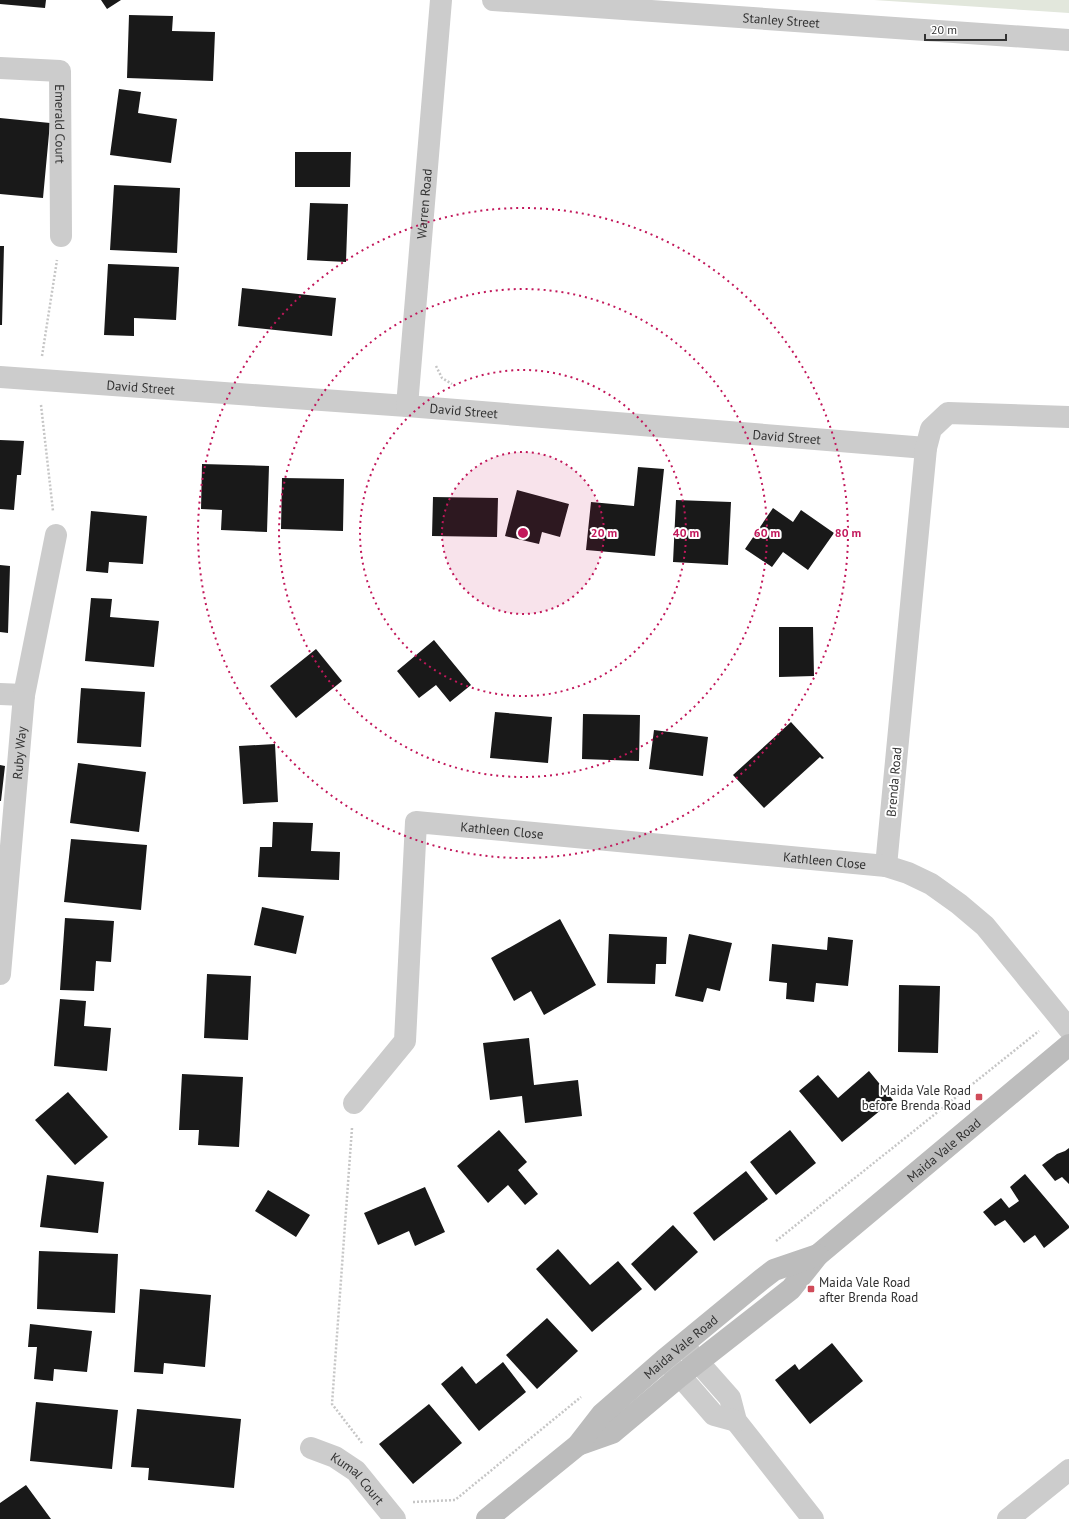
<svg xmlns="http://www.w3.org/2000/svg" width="1069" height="1519" font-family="'PT Sans',sans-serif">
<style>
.green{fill:#e2e7dc}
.building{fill:#191919}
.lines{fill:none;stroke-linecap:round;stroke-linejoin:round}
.path{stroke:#c6c6c6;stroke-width:2.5;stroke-dasharray:2 2;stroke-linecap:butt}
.minor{stroke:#ccc;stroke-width:22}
.secondary{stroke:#bcbcbc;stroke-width:22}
.ring{fill:none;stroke:#c2185b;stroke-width:2;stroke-dasharray:2 4}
.poi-dot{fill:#d04c5a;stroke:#fff;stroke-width:1.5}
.labels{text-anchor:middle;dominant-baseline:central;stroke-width:4;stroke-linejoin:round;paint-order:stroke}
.street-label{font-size:13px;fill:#323232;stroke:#fff}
.poi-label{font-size:13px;fill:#323232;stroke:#fff;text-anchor:end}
.centre{fill:#c2185b;stroke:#fff;stroke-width:2}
.ring-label{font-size:12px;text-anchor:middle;font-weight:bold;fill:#c2185b;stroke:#fff;stroke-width:4;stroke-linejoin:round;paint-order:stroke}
</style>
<rect width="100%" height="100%" fill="#fff"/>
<path class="green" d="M874,0H1069V13Z"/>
<path class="building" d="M0,0H46L45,8L0,4Z
M101,0H121L107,9Z
M129,15L173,16L172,31L215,32L213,81L127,78Z
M119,89L141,92L138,113L177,119L171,163L110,155Z
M0,118L50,123L43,198L0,194Z
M295,152H351L350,187H295Z
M114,185L180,188L177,253L110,250Z
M310,203L348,204L346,262L307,260Z
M0,246H4L2,325H0Z
M108,264L179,267L176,320L134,318V336L104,335Z
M242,288L336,298L332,336L238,326Z
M0,440L24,441L21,475H17L14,510L0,509Z
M202,464L269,466L267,532L221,530L222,510L201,509Z
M638,467L664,469L655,556L586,550L591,502L634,506Z
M282,478L344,479L343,531L281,529Z
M517,490L569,504L560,537L542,532L539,544L505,536Z
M433,497L498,498L497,537L432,536Z
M676,500L731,502L728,565L673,562Z
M773,508L793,522L801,510L834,533L808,570L783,552L772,567L745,549Z
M91,511L147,516L143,564L109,562L108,573L86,571Z
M0,565L10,566L8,633L0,632Z
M91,598L112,599L110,617L159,621L154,667L85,661Z
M779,627H813L814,676L779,677Z
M434,640L471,685L450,702L436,685L419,698L397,671Z
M316,649L342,681L296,718L270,686Z
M81,688L145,692L141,747L77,743Z
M495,712L552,717L548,763L490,758Z
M583,714L640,715L639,761L582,759Z
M791,722L824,758L822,759L820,757L764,808L733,775Z
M654,730L708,737L703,776L649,769Z
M275,744L278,802L243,804L239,746Z
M78,763L146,772L139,832L70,823Z
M0,765L5,766L1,801H0Z
M273,822L313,823L311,851L340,852L339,880L258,877L260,847H272Z
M71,839L147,845L141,910L64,902Z
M262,907L304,916L296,954L254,945Z
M65,918L114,921L111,962L96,961L94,991L60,990Z
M560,919L596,985L544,1015L531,991L514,1001L491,958Z
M609,934L667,937L666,964H656L655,984L607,983Z
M689,934L732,943L720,991L707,988L703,1002L675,996Z
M828,937L853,940L848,986L816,983L814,1002L786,999L787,983L769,981L772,944L827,950Z
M207,974L251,976L248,1040L204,1038Z
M899,985L940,986L938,1053L898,1052Z
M60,999L86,1001L84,1026L111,1028L107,1071L54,1066Z
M529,1038L534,1085L578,1080L582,1116L525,1123L522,1096L490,1100L483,1043Z
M869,1071L893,1100L842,1142L799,1091L818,1075L838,1098Z
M182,1074L243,1077L239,1147L198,1145L199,1130H179Z
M68,1092L108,1137L75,1165L35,1120Z
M499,1130L527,1162L518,1170L538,1194L525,1205L508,1185L488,1203L457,1166Z
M790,1130L816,1163L776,1195L750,1162Z
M1069,1148V1184L1062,1177L1055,1181L1042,1165L1057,1154L1065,1151Z
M746,1171L768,1199L714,1241L693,1213Z
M1025,1174L1069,1226V1228L1044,1248L1035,1235L1024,1243L1005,1220L995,1226L983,1212L1001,1198L1009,1208L1019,1201L1010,1187Z
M47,1175L104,1182L98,1233L40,1227Z
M425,1187L445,1232L415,1246L409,1231L378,1245L364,1213Z
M268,1190L310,1215L296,1237L255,1211Z
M673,1225L698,1252L655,1291L631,1264Z
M558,1249L590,1285L618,1261L642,1289L592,1332L536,1269Z
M39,1251L118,1254L115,1313L37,1309Z
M140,1289L211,1295L205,1367L164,1363L163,1374L134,1372Z
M547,1318L578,1351L537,1389L506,1355Z
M30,1324L92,1331L87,1372L54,1369L53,1381L34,1379L37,1347H28Z
M832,1343L863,1381L810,1424L775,1380L795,1364L799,1370Z
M503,1362L526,1392L479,1431L441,1384L462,1366L476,1384Z
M36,1402L118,1410L112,1469L30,1461Z
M429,1404L462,1443L413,1484L379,1444Z
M137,1409L241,1419L234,1488L148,1480L149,1468L131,1467Z
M26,1485L51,1519H0V1503Z"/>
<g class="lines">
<path class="path" d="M42,356L57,260
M436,366L442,378L452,384
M41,405L53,511
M352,1128L332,1404L362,1443
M776,1241L1039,1031
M413,1502L455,1500L581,1397"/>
<g class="minor">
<path id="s1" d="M493,0L1069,40"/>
<path id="s2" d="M0,68L60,71L61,236"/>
<path id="s3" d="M0,377L407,406L926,448"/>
<path id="s4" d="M407,406L441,0"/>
<path d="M1069,417L948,413L931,429L926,448L886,866L908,873L931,884L959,904L985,926L1069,1029"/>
<path d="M0,694L24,695"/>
<path id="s5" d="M0,974L24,695L56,535"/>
<path id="s6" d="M354,1103L405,1041L416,822L886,866"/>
<path d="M683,1345L730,1398L736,1421L813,1519"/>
<path d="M668,1362L714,1415L736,1421"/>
<path id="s7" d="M311,1448L335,1457L356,1471L395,1519"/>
<path d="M1008,1519L1069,1470"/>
</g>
<g class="secondary">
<path id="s8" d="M578,1445L612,1433L680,1376L791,1289L818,1255L1069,1045"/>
<path id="s9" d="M487,1519L578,1445L602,1414L665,1359L761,1280L774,1270L818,1255"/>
</g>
</g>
<circle cx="523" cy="533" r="81" fill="#c2185b" fill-opacity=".12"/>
<g class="ring">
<circle cx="523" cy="533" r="81"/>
<circle cx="523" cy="533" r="163"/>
<circle cx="523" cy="533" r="244"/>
<circle cx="523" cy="533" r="325"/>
</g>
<g class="poi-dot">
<rect x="975" y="1093" width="8" height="8" rx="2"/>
<rect x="807" y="1285" width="8" height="8" rx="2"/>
</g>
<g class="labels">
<g class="street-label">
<text stroke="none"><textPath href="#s1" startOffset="289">Stanley Street</textPath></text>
<text stroke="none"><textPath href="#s2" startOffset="113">Emerald Court</textPath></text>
<text stroke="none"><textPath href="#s4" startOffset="203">Warren Road</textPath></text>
<text stroke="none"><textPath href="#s3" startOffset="141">David Street</textPath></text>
<text stroke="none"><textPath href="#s3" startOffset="465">David Street</textPath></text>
<text stroke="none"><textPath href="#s3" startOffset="789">David Street</textPath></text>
<text stroke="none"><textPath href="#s5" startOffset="222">Ruby Way</textPath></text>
<text transform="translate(894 782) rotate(-85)">Brenda Road</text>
<text stroke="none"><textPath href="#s6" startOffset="386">Kathleen Close</textPath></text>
<text stroke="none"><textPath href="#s6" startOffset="710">Kathleen Close</textPath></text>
<text stroke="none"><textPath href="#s8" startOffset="473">Maida Vale Road</textPath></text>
<text stroke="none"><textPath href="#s9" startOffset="260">Maida Vale Road</textPath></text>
<text stroke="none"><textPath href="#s7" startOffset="57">Kumal Court</textPath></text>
</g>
<g class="poi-label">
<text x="971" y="1090">Maida Vale Road<tspan x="971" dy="15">before Brenda Road</tspan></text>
<text x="819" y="1282" text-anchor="start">Maida Vale Road<tspan x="819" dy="15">after Brenda Road</tspan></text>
</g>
</g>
<circle cx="523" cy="533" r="6" class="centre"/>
<g class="ring-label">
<text x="604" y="537">20 m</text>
<text x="686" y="537">40 m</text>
<text x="767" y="537">60 m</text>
<text x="848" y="537">80 m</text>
</g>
<path d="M925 34v6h81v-6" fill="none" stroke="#323232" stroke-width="2"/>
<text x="931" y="34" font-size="12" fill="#323232" stroke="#ffffff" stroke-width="3" paint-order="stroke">20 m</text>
</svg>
